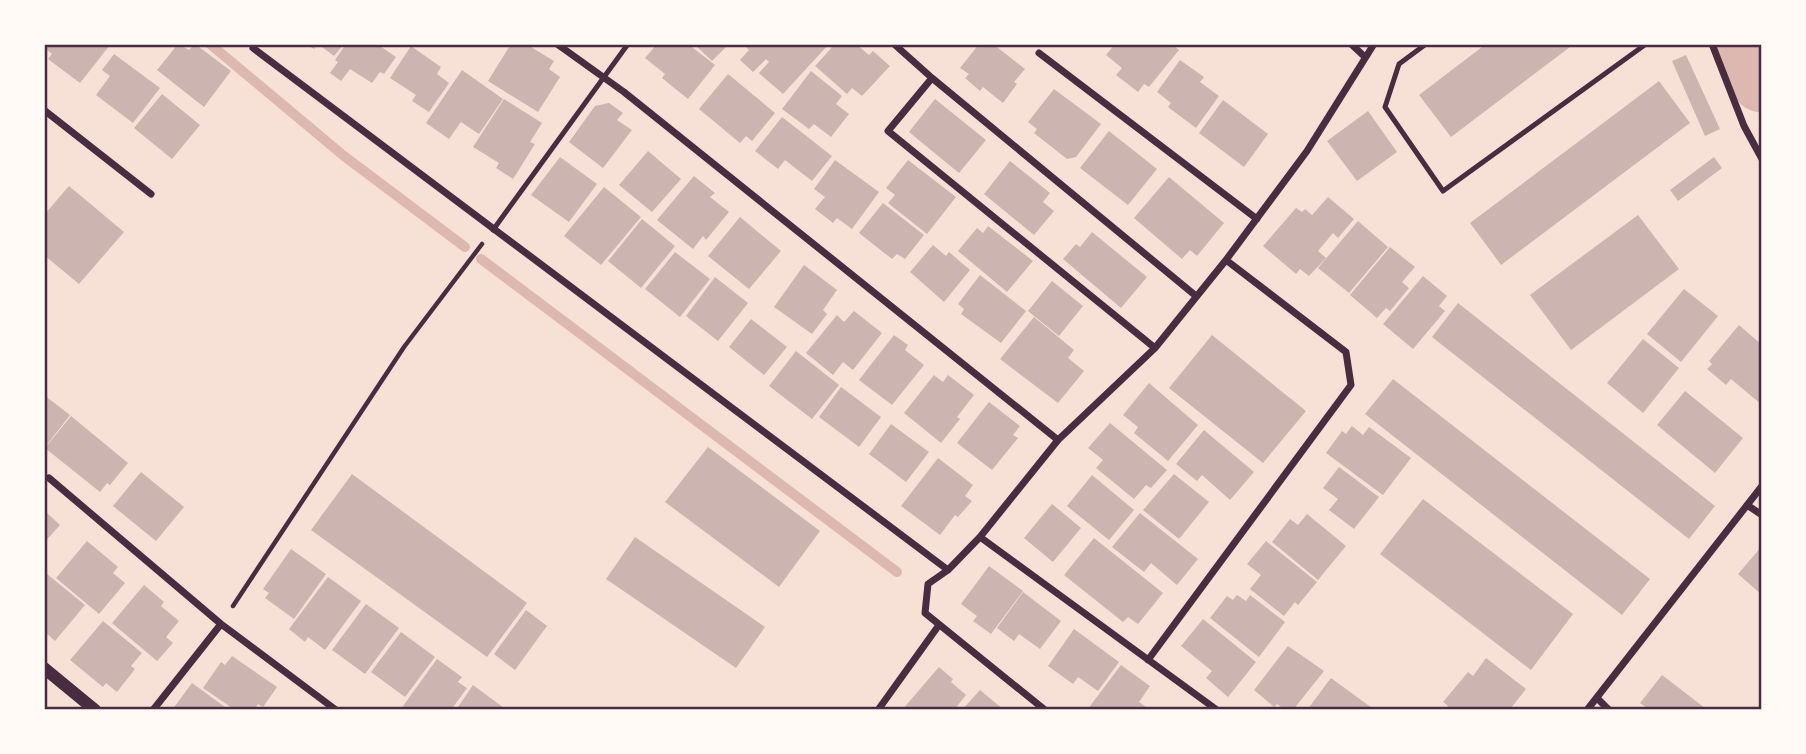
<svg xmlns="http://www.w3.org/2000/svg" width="1806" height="754" font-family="Overpass,sans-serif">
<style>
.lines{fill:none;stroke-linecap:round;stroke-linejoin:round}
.stream{stroke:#dcb8b0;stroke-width:10}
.river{stroke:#dcb8b0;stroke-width:63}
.building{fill:#ccb4b1}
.path{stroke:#4a2c40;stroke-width:4.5}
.service{stroke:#4a2c40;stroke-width:5}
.minor{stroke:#4a2c40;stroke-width:7}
.tertiary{stroke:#4a2c40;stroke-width:12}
.neatline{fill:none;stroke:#4a2c40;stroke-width:2.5}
</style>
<rect width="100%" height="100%" fill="#f7e1d7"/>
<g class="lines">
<path class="stream" d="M210,44L344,156L465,247
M481,259L897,572"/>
<path class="river" d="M1744,44L1762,81"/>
</g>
<path class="building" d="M48,44H108L110,45L80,83L48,59L52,54L45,48Z
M178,44L189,50L195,44L231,71L204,107L157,70Z
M306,44H344L334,56L318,44L314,49Z
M346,44H377L396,57L384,74L380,72L372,83L350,69L341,81L330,73L338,62L335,60Z
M511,44H526L554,61L549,69L560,77L538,112L488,81Z
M657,44H688L715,65L688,99L662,78L665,74L645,58Z
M694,44H729L712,61Z
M742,44H829L783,94L759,73L769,62L766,59L753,72L740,60L749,50Z
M835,44H856L869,55L873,51L890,66L862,96L852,88L847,94L815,66Z
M979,44H993L1025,69L1014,82L1017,84L1003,103L983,87L980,91L965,78L969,74L960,68Z
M1115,44H1172L1179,50L1149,87L1144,84L1138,92L1116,75L1122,68L1106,55Z
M1486,44H1574L1451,137L1419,95Z
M411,46L441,67L437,74L449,83L429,112L412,101L416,95L390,78Z
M114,54L160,88L133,123L96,95L110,76L102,70Z
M1686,55L1720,129L1705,136L1672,61Z
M1180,60L1204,77L1200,82L1219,96L1196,128L1168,107L1171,103L1157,92Z
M462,70L503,99L479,134L461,122L449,139L426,123Z
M811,71L842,96L836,104L849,114L831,137L814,124L809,129L782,109Z
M728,74L775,113L752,141L746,136L740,143L699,109Z
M1659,81L1690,123L1501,265L1470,223Z
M1054,89L1101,124L1076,157L1067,159L1034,133L1037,129L1028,122Z
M162,94L200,125L172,159L134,128Z
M504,99L542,123L530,142L535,144L513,179L496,168L499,163L473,147Z
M935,99L986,140L959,173L909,132Z
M1223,100L1268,134L1244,167L1199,133Z
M609,103L623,113L617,120L632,130L603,168L569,142L595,106Z
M1368,111L1397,152L1357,181L1327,141Z
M782,117L832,156L812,181L785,160L778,169L755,151Z
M1109,131L1157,169L1128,205L1080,168Z
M648,151L681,179L652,212L619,185Z
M560,157L597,184L569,222L531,195Z
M1714,157L1722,168L1678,201L1670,190Z
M835,160L879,192L852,229L837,218L833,223L815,209L825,197L814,189Z
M908,160L956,197L927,234L888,203L895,195L886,188Z
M1010,161L1050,193L1043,202L1054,211L1034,235L984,194Z
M694,176L715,193L710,197L729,212L706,240L703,236L693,249L657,220Z
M1169,177L1224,223L1197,256L1190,250L1182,259L1134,218Z
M69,186L124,232L79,284L44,255V215Z
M604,187L641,217L601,265L564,236Z
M1328,197L1354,219L1338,238L1333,233L1318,251L1326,258L1309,276L1300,269L1296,274L1263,246L1296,208L1302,212L1305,209L1312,215Z
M883,203L924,235L905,259L897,254L892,259L859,233Z
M1638,215L1679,269L1571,350L1530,295Z
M740,217L781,251L749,289L708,256Z
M642,219L675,246L641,288L608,261Z
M1358,221L1388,247L1349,293L1318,268Z
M988,226L1033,261L1007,292L958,251L977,228L983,233Z
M1092,232L1147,277L1121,308L1063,259L1076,244L1080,247Z
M933,245L946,256L949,252L970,270L944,302L910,272Z
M1390,247L1415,267L1402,282L1409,288L1390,311L1386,308L1377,318L1350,295Z
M675,252L710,279L680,317L645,289Z
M804,265L837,290L823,310L827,314L812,334L774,307Z
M980,275L1026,311L1001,343L961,314L964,309L958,304Z
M1423,276L1447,296L1439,306L1445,311L1413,349L1383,324Z
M715,277L748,303L718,341L686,316Z
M1052,281L1083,306L1059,336L1028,311Z
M1684,289L1718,316L1681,362L1647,334Z
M1458,303L1715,506L1689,539L1432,337Z
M854,311L882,333L853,370L843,362L833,375L806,353L837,315L844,322Z
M1034,317L1074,350L1068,358L1084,371L1058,403L1000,359Z
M751,319L787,347L764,375L729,347Z
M1739,325L1762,345V405L1731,379L1726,385L1707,369L1712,364L1709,361Z
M894,335L908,345L905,350L924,365L892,405L859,380Z
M1212,335L1306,411L1263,463L1169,388Z
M1643,339L1679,368L1643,413L1607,383Z
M796,351L839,385L812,419L769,386Z
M934,375L943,382L948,375L974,395L957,417L960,419L941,443L904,413Z
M1393,379L1650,579L1622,615L1365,414Z
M1149,383L1198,425L1168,461L1134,433L1138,427L1123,415Z
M841,387L881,417L859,447L819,417Z
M1685,391L1743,438L1715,473L1657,425Z
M44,395L70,415L46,446L44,445Z
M989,402L1020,426L1013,435L1018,438L992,470L957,443Z
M71,416L128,463L110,485L107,483L100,492L45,448Z
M1110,423L1167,470L1151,488L1146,485L1134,499L1096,468L1103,460L1088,448Z
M891,424L929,452L906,482L869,454Z
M1352,426L1363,435L1369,427L1411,458L1383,495L1326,453L1342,431L1346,434Z
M1204,430L1254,472L1230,500L1202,475L1197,481L1176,464Z
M708,447L820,531L779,587L665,502Z
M938,458L973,485L965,496L972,501L958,517L955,515L940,535L901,506Z
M1339,467L1379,497L1354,529L1329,510L1338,499L1323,488Z
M141,472L184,507L156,541L113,506Z
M352,474L527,603L487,657L311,530Z
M1174,474L1209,502L1179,539L1143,510Z
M1092,475L1134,510L1109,540L1067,506Z
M1423,499L1573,614L1531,670L1380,554Z
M1052,504L1081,528L1053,562L1024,538Z
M44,510L60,525L44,543Z
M1140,513L1198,559L1177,585L1151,563L1144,572L1112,547Z
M1307,514L1346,546L1318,580L1272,542L1290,519L1298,525Z
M635,537L765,627L736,668L606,579Z
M1094,538L1163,593L1138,624L1128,617L1123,622L1064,575Z
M87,541L118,567L113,573L125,583L99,614L56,578Z
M1266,541L1317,582L1298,605L1295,602L1284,616L1250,589L1261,575L1247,564Z
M1762,546V595L1738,574Z
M291,549L326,574L294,619L265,598L269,593L263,589Z
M989,566L1023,591L991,634L973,621L977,616L961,604Z
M47,574L85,605L55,641L44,631V577Z
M328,577L361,601L325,650L308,637L305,642L289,629Z
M144,585L164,602L161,606L179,621L166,637L173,643L157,661L112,623Z
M1023,592L1061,621L1040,649L1019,634L1014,641L997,628Z
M1237,595L1246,601L1250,595L1285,622L1259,657L1210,618L1227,596L1233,600Z
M366,604L399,628L365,674L332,650Z
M526,610L547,626L515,670L494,654Z
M1203,619L1256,662L1228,697L1206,678L1212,671L1181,646Z
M103,621L142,653L131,666L135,669L117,692L106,683L103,687L70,660Z
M1074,629L1119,662L1098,691L1078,677L1073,684L1048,666Z
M401,632L435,657L405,697L371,672Z
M1288,646L1324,671L1293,710H1285L1277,704L1274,707L1254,690Z
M232,656L277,687L263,707L258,704L254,710H235L203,688L221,662L225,665Z
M1486,658L1526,689L1511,708L1513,710H1444L1448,706L1443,702L1468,672L1473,676Z
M437,659L462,677L458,682L467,688L451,710H408L403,706Z
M1121,665L1150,686L1139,702L1150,710H1087Z
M939,667L953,679L951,682L966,695L954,710H902Z
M1662,675L1705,708L1703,710H1650L1640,703Z
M1331,678L1372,708L1370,710H1307Z
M192,683L229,710H172Z
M473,685L504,708L503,710H456Z
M980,690L1004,710H962Z"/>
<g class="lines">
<path class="path" d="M233,606L404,347L482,244"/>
<path class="service" d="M1426,44L1399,64L1385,107L1443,191L1646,44
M493,230L628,44"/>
<path class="minor" d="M557,44L624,92L1058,440
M894,44L932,78L1196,296
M1351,44L1365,57
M1712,44L1744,126L1762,159
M253,48L948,570
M1039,53L1257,219
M932,78L888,131L1155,348
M44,110L151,194
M49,478L221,624L336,710
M1747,505L1762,515
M980,537L1217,710
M1148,660L1351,385L1346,352L1226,260
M1597,698L1609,710
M153,710L221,624
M878,710L939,625
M1045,710L925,613L928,584L948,570L980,537L1058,440L1155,348L1226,260L1307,151L1374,44
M1587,710L1762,486"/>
<path class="tertiary" d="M44,668L95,710"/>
</g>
<rect width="1806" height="754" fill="none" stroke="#fffaf5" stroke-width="91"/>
<rect x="46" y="46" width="1714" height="662" class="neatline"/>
</svg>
